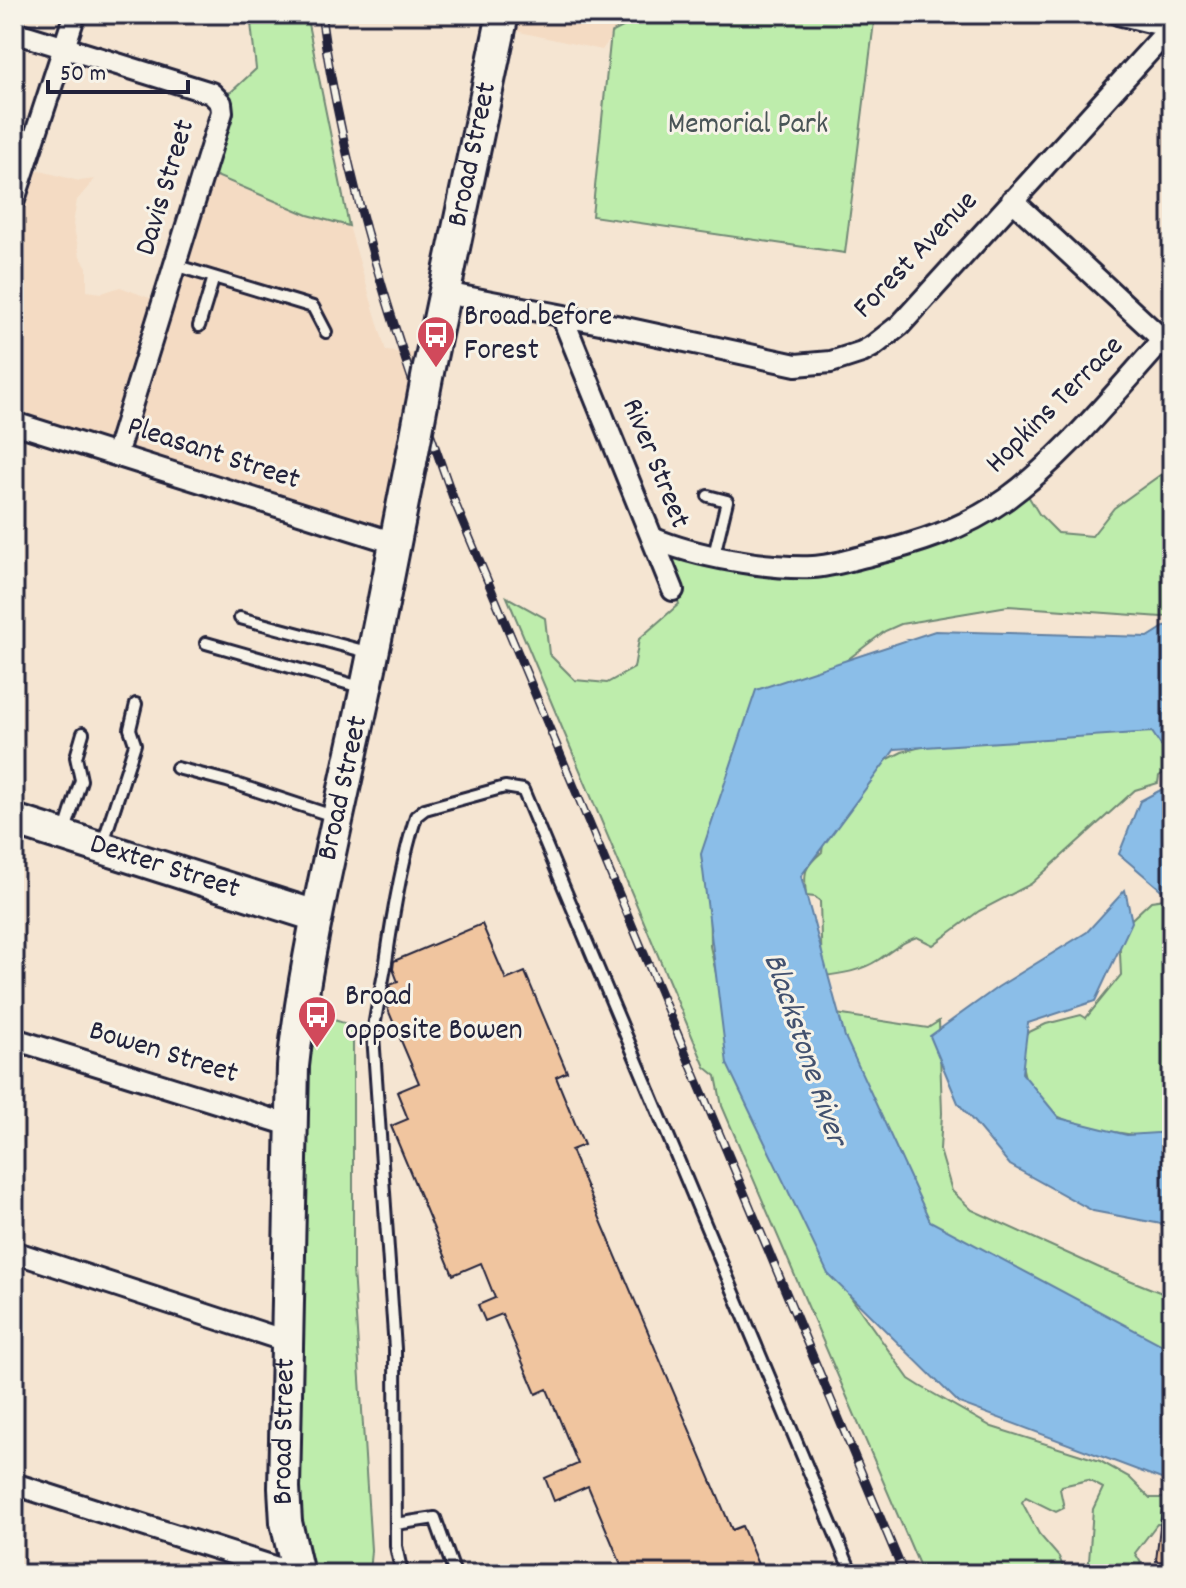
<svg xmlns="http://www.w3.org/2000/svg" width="1186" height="1588" font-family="Dekko,sans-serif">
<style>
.built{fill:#f4dbc3}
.green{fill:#beedac;stroke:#708874;stroke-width:2}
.water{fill:#8bbee8;stroke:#6180a3;stroke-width:2}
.building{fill:#f0c59f;stroke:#22223b;stroke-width:2}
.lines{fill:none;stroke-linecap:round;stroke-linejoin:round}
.lane-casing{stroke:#22223b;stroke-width:16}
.street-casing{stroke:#22223b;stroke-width:26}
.primary-casing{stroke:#22223b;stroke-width:36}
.lane{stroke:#f7f3e8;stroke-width:10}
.street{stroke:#f7f3e8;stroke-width:20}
.primary{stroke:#f7f3e8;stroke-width:30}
.rail-casing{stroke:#22223b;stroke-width:9}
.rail{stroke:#f7f3e8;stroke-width:6;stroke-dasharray:18;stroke-linecap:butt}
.primary-bridge-casing{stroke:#22223b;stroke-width:36;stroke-linecap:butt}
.primary-bridge{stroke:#f7f3e8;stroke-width:30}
.labels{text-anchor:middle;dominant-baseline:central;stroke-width:6;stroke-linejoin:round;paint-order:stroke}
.park-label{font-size:30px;fill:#495557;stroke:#f7f3e8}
.street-label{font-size:30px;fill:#22223b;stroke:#f7f3e8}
.poi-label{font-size:30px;fill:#22223b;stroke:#f7f3e8;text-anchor:start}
.water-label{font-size:32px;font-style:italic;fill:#42516f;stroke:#f7f3e8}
</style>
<rect width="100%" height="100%" fill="#f5e5d2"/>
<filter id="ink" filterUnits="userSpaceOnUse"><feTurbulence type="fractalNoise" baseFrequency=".0125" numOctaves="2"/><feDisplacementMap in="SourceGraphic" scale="16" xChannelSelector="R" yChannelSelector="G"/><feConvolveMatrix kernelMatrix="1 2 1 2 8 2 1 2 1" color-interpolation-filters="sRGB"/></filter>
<g filter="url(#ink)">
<path class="built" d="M519,14H628L602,50L515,31Z
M33,169L79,181L95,179L77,200L73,224L80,256L87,267V291L102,293L120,287L163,303L207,172L308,215L349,226L386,351L433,355L397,536L14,418V209Z"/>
<path class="green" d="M250,14H306L349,226L308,215L207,172L219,94L231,92L256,69Z
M648,14H875L845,253L592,216L611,33Z
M1170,468L1172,469V615L1162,617L1008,606L901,624L885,631L767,721L728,775L715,816L709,877L710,946L726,1019L838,1279L909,1379L920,1386L992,1427L1100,1461L1129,1477L1150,1498H1172V1525L1157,1524L1135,1553L1141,1563L1131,1574H1088L1093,1509L1103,1488L1088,1480L1062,1486L1060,1489L1064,1508L1056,1512L1026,1497L1022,1502L1039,1534L1059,1557L1066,1574H923L722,1106L716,1076L705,1067L507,597L545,618L549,654L575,680L607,683L634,668L639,639L679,604L660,553L812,564L930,538L1021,484L1039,514L1058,533L1092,536L1114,508Z
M998,727H1172V768L1159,776L1158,783L1135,790L1031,884L979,911L933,945L917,937C901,942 892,951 878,960C861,971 842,974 822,976L820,901L815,897L806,896C804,872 803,868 822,852L824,836L853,777L902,752Z
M1172,898V1141L1102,1130L1091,1132L1042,1109L1027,1086L1022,1065L1023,1035L1046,1024L1081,1015L1086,1018L1121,975L1119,931L1151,901Z
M309,1012L353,1026V1270L371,1550L369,1574H307L293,1491Z
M823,1012L928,1028L939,1021L942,1113L940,1150L952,1191L972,1210L1102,1269L1172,1297V1363L931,1244Z"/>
<path class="water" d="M1172,622V762L1152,732L895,749L801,876L845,1037L930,1221L1172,1350V1483L959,1403L828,1274L727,1064L701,854L756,690L935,631L1148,637Z
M1172,784V899L1119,854L1140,801Z
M1125,890L1132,922L1095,1001L1028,1023L1022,1073L1059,1118L1127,1135L1172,1132V1226L1093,1211L1010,1165L958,1103L930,1036L998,987L1087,932Z"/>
<path class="building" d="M482,924L506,980L525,972L567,1072L556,1077L584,1145L571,1150L732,1530L742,1526L762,1574H625L588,1486L554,1501L545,1478L578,1464L547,1389L536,1394L502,1314L485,1321L478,1305L495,1298L481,1263L453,1275L391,1126L408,1119L397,1092L419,1083L386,1005L390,985L398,982L393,969L394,961Z
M1162,1509L1172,1510V1562L1156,1561Z"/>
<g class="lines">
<g class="lane-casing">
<path id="lane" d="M579,14L610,19L618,14
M174,265L313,307L326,332
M199,326L214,277
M708,496L727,501L714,555
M240,618L371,653
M206,643L364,688
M177,768L227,781L336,817
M64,834L81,780L76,757L83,733
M102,846L135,744L130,729L136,704
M396,1524L435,1518L455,1574
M402,1574L396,1546L395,1349L373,1035C376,1010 382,986 386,962C393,912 401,864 416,816L425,809L505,787L523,790L852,1574"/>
</g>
<g class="street-casing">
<path id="street" d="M1118,14L1171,27
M14,32L211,93L221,103L222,112L116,455
M14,200L75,14
M1012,200L1163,340
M445,293L616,326L796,365L831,362L862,352L873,346L900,325L1172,26
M562,316L673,590
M14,423L395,543
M652,538C695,556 766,569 813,567C831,566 849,560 866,556C916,544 964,529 1006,499C1068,454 1120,386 1172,330
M14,1039L293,1126
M14,1252L286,1341
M14,1484L296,1574"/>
</g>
<g class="primary-casing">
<g id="primary">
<path id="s1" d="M428,372L503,14"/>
<path id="s2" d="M14,820L316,916"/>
<path id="s3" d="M298,1574L286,1522L284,1488L293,1066C305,957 331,850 354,743C375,650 392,556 411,462"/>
</g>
</g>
<use href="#lane" class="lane"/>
<use href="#street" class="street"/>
<use href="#primary" class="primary"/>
<g class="rail-casing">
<path id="rail" d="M321,14C344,182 398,345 455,503L904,1574"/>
</g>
<use href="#rail" class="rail"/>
<g class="primary-bridge-casing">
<path id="primary-bridge" d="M411,462L428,372"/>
</g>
<use href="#primary-bridge" class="primary-bridge"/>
</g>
</g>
<defs>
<g id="bus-pin" transform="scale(2)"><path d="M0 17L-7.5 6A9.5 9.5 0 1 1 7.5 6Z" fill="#d1495b" stroke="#f7f3e8"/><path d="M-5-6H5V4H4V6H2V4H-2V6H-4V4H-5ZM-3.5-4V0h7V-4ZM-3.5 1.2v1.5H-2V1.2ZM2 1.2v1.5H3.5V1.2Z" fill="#fff"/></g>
</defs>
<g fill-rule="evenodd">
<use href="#bus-pin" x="436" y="335"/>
<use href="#bus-pin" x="317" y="1015"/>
</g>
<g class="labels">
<g class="park-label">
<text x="748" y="126">Memorial Park</text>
</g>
<g class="street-label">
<text stroke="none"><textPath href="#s1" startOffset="222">Broad Street</textPath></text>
<text transform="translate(167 188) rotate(-73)">Davis Street</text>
<text transform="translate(917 256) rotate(-46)">Forest Avenue</text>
<text transform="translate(1056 406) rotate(-45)">Hopkins Terrace</text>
<text transform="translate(213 455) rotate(18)">Pleasant Street</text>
<text transform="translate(654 464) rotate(68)">River Street</text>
<text stroke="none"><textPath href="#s3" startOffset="792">Broad Street</textPath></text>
<text stroke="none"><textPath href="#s2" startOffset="158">Dexter Street</textPath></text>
<text transform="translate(163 1054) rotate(17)">Bowen Street</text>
<text stroke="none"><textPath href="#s3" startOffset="144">Broad Street</textPath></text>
</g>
<g class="poi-label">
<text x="464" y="318">Broad before<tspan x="464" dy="34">Forest</tspan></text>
<text x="345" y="998">Broad<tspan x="345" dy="34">opposite Bowen</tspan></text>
</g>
<g class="water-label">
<text transform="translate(803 1050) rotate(71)">Blackstone River</text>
</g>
</g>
<rect width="1186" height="1588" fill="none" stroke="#f7f3e8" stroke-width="48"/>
<rect x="24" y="24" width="1138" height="1540" fill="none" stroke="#22223b" stroke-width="3" filter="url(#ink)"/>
<path d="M48 80v12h140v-12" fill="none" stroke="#22223b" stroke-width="4"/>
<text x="60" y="80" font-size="24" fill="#22223b" stroke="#f7f3e8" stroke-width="6" paint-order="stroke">50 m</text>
</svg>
